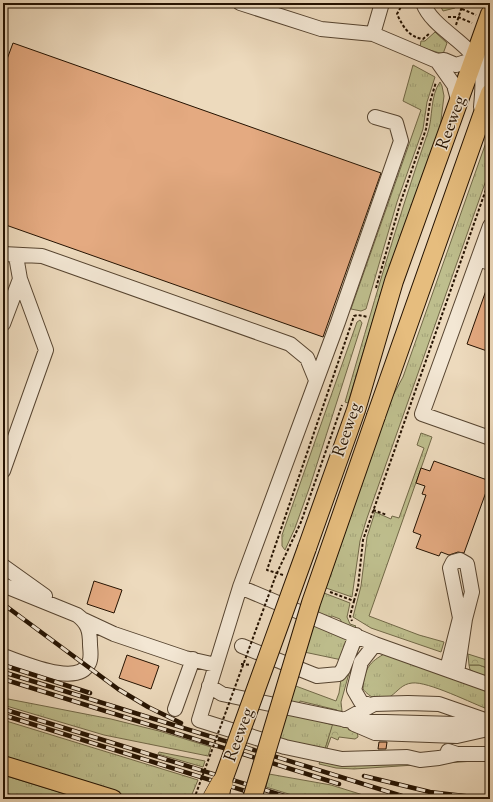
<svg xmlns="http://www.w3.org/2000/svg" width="493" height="802" font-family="'Sorts Mill Goudy',serif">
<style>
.grass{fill:url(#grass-tufts);stroke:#716847}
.forest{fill:url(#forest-crowns);stroke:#716847}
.building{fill:#e4aa81;stroke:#241201}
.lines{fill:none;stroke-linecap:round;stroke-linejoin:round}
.minor-casing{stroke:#564430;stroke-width:16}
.major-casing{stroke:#241201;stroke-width:20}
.path{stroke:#241201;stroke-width:2;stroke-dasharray:3 2;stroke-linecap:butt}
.minor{stroke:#f3e7d4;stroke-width:14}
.major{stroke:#e6bd7e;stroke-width:18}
.rail-casing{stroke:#241201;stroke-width:4.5}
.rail{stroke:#f3e7d4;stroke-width:3;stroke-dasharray:9;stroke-linecap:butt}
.major-bridge-casing{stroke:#241201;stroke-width:20;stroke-linecap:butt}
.highway-bridge-casing{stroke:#241201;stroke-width:22;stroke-linecap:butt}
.path-bridge{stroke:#241201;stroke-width:2;stroke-dasharray:3 2;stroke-linecap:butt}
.major-bridge{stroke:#e6bd7e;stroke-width:18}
.highway-bridge{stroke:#e6bd7e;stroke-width:21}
.labels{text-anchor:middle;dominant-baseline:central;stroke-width:3;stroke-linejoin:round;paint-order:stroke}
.street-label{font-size:17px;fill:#241201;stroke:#f3e7d4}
</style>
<defs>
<pattern id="grass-tufts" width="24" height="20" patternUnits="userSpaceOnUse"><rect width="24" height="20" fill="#bebe8d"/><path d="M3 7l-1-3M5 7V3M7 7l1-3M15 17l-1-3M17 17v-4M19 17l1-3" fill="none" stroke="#a3a278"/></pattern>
<pattern id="forest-crowns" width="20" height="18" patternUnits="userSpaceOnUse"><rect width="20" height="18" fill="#bebe8d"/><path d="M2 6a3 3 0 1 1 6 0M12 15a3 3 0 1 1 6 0" fill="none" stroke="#a3a278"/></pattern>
</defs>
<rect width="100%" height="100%" fill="#eddabd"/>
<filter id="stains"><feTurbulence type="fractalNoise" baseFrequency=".005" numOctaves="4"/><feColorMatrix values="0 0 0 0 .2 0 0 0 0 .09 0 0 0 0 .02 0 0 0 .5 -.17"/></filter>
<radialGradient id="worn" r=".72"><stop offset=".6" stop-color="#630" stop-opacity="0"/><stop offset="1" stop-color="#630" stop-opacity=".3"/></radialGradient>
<path class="grass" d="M439,3H457L455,8L443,11Z
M435,32L447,43L443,54L420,47L421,41H425Z
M413,65L435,77L427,102L423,129L397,202L366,309L361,311L351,309L421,110L403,101Z
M440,82L442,86L444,96L440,128L381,293L348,403L345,402C371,312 397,221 428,132C433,117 430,96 440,82Z
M490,131V169L367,518L360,541L352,597L326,588L390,401L403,377Z
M360,320L362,323L310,486L295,528L285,550L282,546V535L357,322Z
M421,433L432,437L369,616L419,635L444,642L441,652L371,628L353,617L361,586L367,537L375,512L391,519L392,516L399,518L424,448L417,445Z
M324,593L350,603L347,617L350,624L356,626L354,628L342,623L340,619L332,616L328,618L316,614Z
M313,625L348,637L342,660L304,652Z
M357,645H361L353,659L341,702L342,711L336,712L337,710L300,701L299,705L288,703L293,685L336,701L339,693L341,679Z
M386,653L490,691V710C473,704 428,681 412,683C402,684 398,691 391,696C381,704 369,697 363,689C364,669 369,662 386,653Z
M469,665H479L490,669V679L470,670Z
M3,698L111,719L159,731L211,747L208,756L104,735L3,705Z
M286,712L333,725L325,749L278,740Z
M3,720L198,780L190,799H131L3,759Z
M159,752L205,761L203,767L158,754Z
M269,774L331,785L376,799H305L266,787Z
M3,775L82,799H25L3,792Z"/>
<path class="forest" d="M468,654L490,661V669L479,665H469Z
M333,723L352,725L357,731L358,737L355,739L339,737L338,740L331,737L327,748L325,749Z
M490,760L354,769L336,768L319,764L320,761Z"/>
<path class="building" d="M13,43L381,173L323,337L3,224V70Z
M489,282H490V352L467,344Z
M434,461L490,481L464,553L458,552L449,555L441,552L439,556L416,548L421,535L413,532L426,495L422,494L425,486L416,483L421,468L430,471Z
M94,581L122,590L114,613L87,604Z
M127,655L159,666L151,689L119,678Z
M379,742H387L386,749H378Z"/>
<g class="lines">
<g class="minor-casing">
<path id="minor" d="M240,3L321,29L373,34L437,61L454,85L459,103
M423,3C433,30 473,43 481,70C484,82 482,94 481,107
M373,34L382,3
M437,61L444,60L456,65L490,54
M375,117L396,123L401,141L338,322L240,587L199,720L285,747L342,759L407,757L420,760L439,758L457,754
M490,226L422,414L490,438
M3,254L42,256L290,344L307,358L316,380
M478,259L490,263
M3,324L20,279L16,256
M3,471L46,350L20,279
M3,566L45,596
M3,585L77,615C88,623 90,631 90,644C90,650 92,657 89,663C78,688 22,662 3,656
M240,587L375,644L490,685
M84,620L114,634L185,658L216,665
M242,646L317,676L339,674L343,669L356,635
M447,669L460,618L450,568L453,562L460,560L467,564L472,592L465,619L457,673
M209,686L222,694L351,721L490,725
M370,705L361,702L354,690L361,662L375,644
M175,709L193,659
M345,720L374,704L408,703L439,704L488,721
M354,724L375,733L457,736L488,729
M448,751L457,754H490"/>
</g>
<g class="major-casing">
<path id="major" d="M376,416L490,93
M307,548L356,410L394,281L490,14
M3,765L113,799"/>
</g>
<path class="path" d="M403,3L397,14C403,27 409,37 423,39L430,33
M462,9L476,15
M448,17H458L472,23
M456,25L463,3
M376,288L400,204L426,129L430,102L436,82
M373,510L387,515
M283,575L267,570L354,316L358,315L368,317
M330,592L354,601L350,616L352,621
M354,601L358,587L363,540L490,178
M241,664L251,665
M3,798L7,799"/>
<use href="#minor" class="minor"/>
<use href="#major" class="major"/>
<g class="rail-casing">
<path id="rail" d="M3,604L118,689L148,707L181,723
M3,665L90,693
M3,672L402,796
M3,679L339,784
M3,709L294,799
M3,715L271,799
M364,776L430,792L490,799"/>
</g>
<use href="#rail" class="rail"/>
<g class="major-bridge-casing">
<path id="major-bridge" d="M220,796L222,783L307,548
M252,799L311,603L376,416"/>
</g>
<g class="highway-bridge-casing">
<path id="highway-bridge" d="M213,799L222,783"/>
</g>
<path class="path-bridge" d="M194,799L276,575L301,522L342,405"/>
<use href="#major-bridge" class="major-bridge"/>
<use href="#highway-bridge" class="highway-bridge"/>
</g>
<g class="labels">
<g class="street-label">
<text transform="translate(452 123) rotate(-70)">Reeweg</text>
<text transform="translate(348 430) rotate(-71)">Reeweg</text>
<text transform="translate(240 735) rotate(-70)">Reeweg</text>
</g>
</g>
<rect width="493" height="802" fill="none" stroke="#eddabd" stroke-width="16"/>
<rect x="4" y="4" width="485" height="794" fill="none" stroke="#241201" stroke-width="2"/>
<rect x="8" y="8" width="477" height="786" fill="none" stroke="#241201"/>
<rect width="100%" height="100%" filter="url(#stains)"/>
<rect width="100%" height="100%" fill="url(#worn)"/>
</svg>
